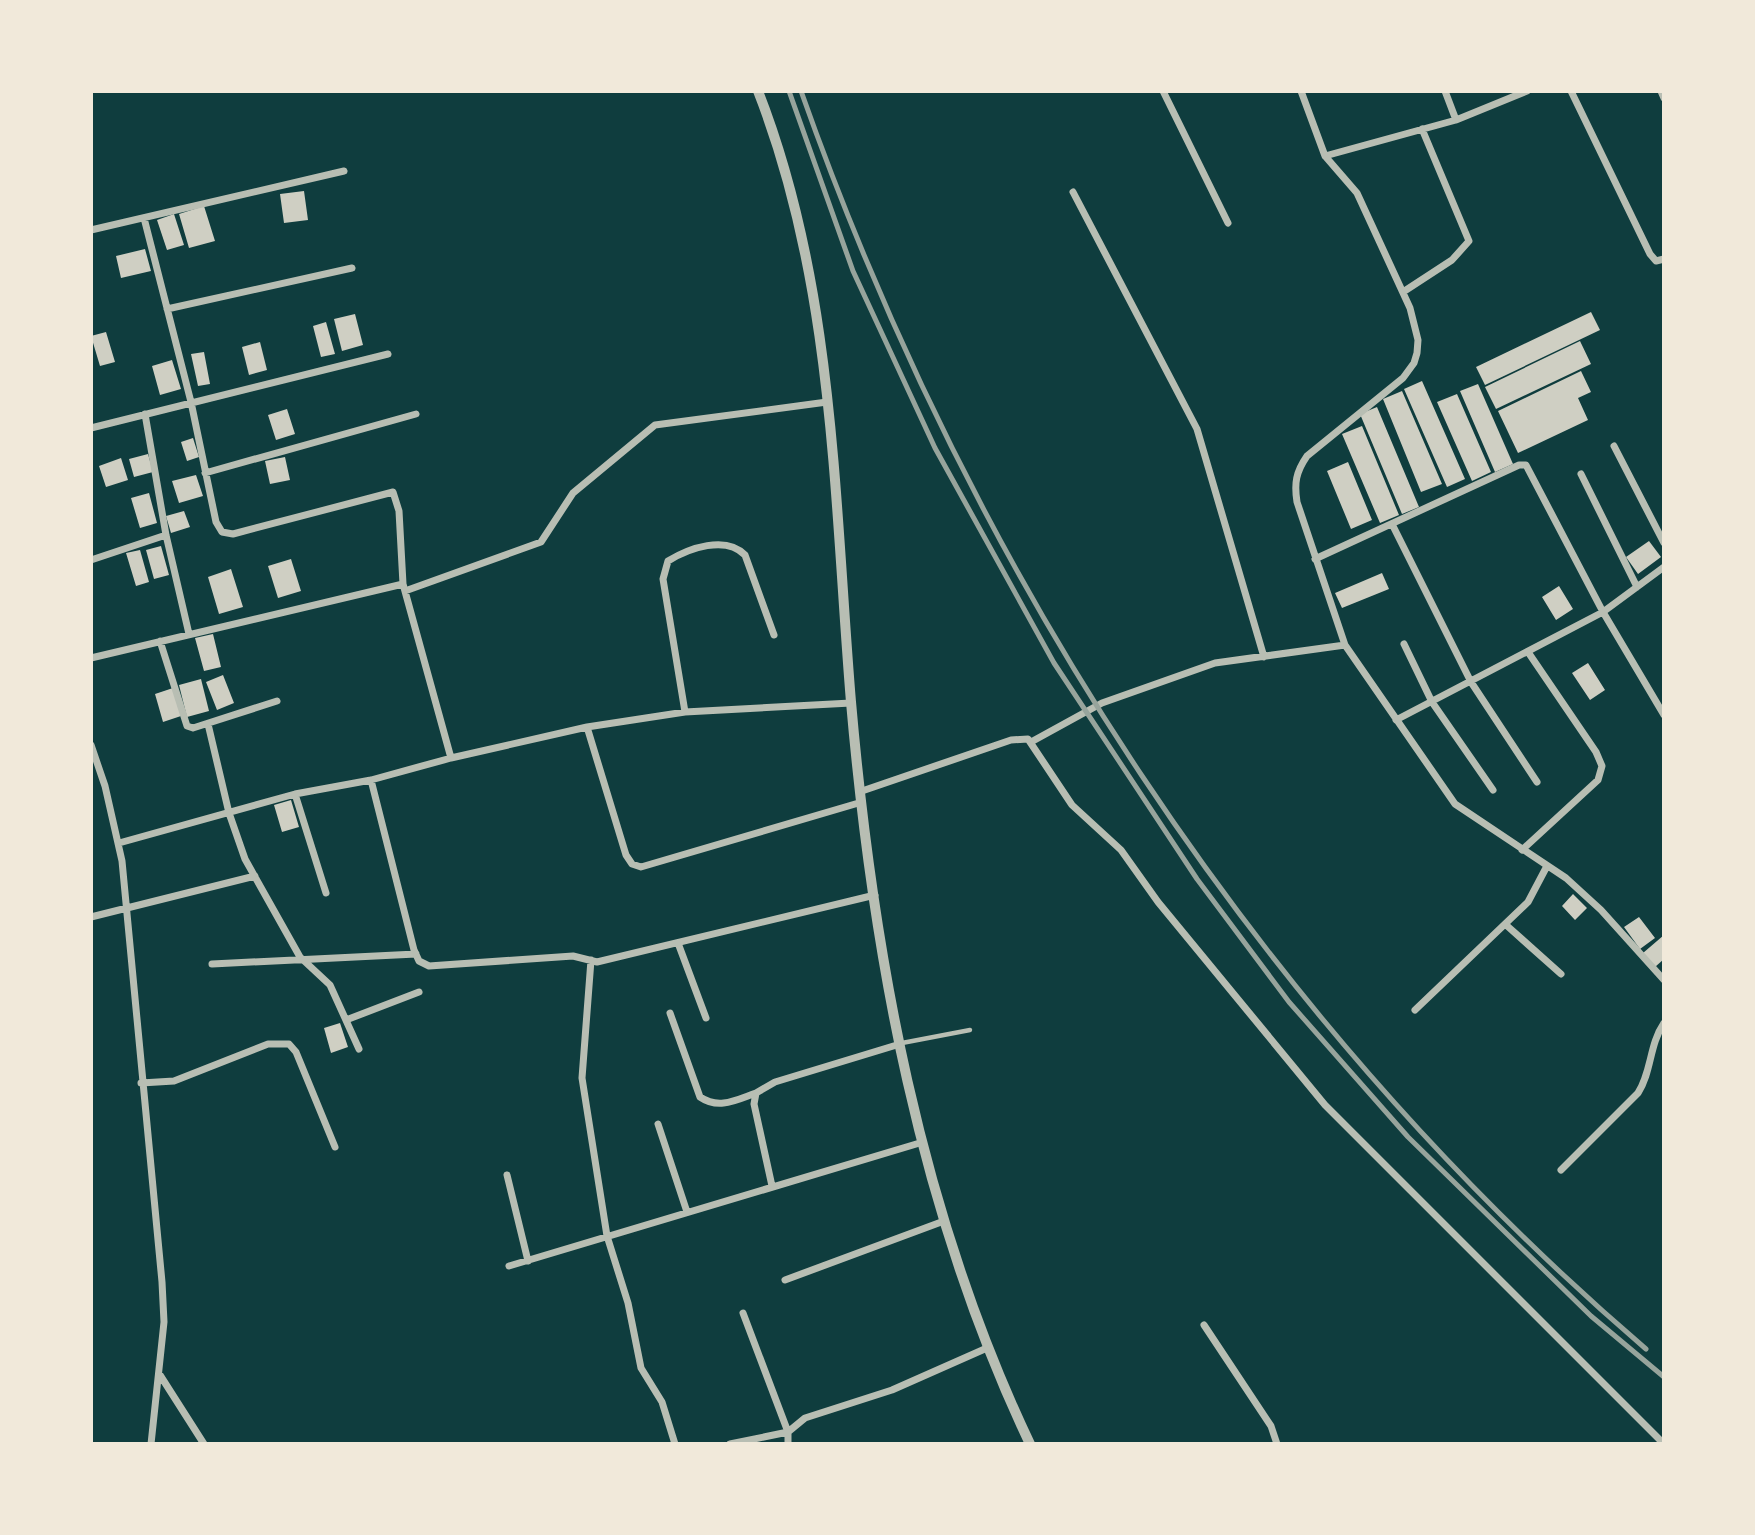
<svg xmlns="http://www.w3.org/2000/svg" width="1755" height="1535" font-family="'Noto Serif',serif">
<style>
.building{fill:#cfcfc3}
.lines{fill:none;stroke-linecap:round;stroke-linejoin:round}
.service{stroke:#b8beb3;stroke-width:4.5}
.minor{stroke:#b8beb3;stroke-width:7}
.tertiary{stroke:#b8beb3;stroke-width:10}
.rail{stroke:#97a49c;stroke-width:5}
</style>
<rect width="100%" height="100%" fill="#0f3d3e"/>
<path class="building" d="M304,191L308,220L284,223L280,194Z
M204,206L215,241L189,248L179,214Z
M174,214L184,245L167,250L157,220Z
M145,249L151,271L121,278L116,256Z
M1591,312L1600,330L1485,385L1476,367Z
M355,314L363,345L342,351L334,319Z
M326,322L335,354L321,357L313,326Z
M106,332L115,362L100,366L91,336Z
M1580,341L1591,364L1496,409L1485,387Z
M260,342L267,370L249,375L242,347Z
M204,352L210,384L198,386L191,354Z
M172,360L181,389L160,395L152,366Z
M1581,371L1591,392L1578,398L1588,420L1518,453L1498,411Z
M1422,381L1465,479L1447,487L1404,389Z
M1478,384L1513,464L1495,472L1460,391Z
M1402,391L1442,484L1421,492L1383,399Z
M1457,394L1491,472L1472,481L1437,402Z
M1377,407L1419,507L1402,514L1360,414Z
M287,409L295,434L276,440L268,415Z
M1362,426L1399,515L1380,523L1342,434Z
M193,438L199,457L187,461L181,442Z
M148,454L153,472L134,477L129,459Z
M285,457L290,480L270,484L265,461Z
M121,458L128,480L106,487L99,466Z
M1348,462L1372,520L1351,529L1327,471Z
M196,475L203,496L179,503L172,481Z
M149,493L157,523L140,528L131,498Z
M184,511L190,527L171,533L166,516Z
M1649,541L1661,557L1638,574L1626,557Z
M161,546L169,575L154,579L146,550Z
M140,550L149,582L136,586L126,553Z
M291,559L301,591L278,598L268,566Z
M231,569L243,607L219,614L208,577Z
M1382,573L1389,589L1342,608L1335,593Z
M1559,586L1573,609L1556,620L1542,597Z
M213,634L221,667L204,671L195,638Z
M1588,663L1605,690L1590,700L1572,673Z
M223,675L234,703L217,710L206,682Z
M201,679L209,711L187,717L179,685Z
M173,688L181,716L163,722L155,694Z
M291,800L299,827L282,832L274,805Z
M1573,894L1587,908L1575,920L1562,906Z
M1639,917L1655,938L1640,949L1624,927Z
M1664,935V959L1655,967L1643,953Z
M340,1023L348,1047L331,1053L324,1028Z"/>
<g class="lines">
<path class="service" d="M902,1043L970,1030"/>
<path class="minor" d="M1163,91L1228,223
M1301,91L1325,156L1357,193L1410,308L1418,340L1417,353L1414,363L1403,378L1307,456C1296,472 1294,483 1297,502L1345,645L1455,804L1566,878L1601,910L1664,980
M1445,91L1456,120
M1571,91L1650,254L1656,261L1664,259
M1661,91L1664,98
M1325,156L1456,120L1527,91
M1073,192L1197,429L1264,657
M144,218L191,402L216,522L222,532L233,534L393,492L399,511L403,584L451,758
M91,230L344,171
M1403,292L1452,260L1469,241L1422,129
M167,309L352,268
M145,414L166,535L189,634
M91,428L388,354
M1614,446L1664,543
M205,473L416,414
M1581,474L1637,587
M1392,524L1471,682L1537,782
M1315,559L1519,465H1526L1603,612L1664,715
M91,560L166,535
M405,591L541,542L573,493L655,425L827,402
M160,641L187,726L193,728L277,701
M1404,644L1432,702L1493,790
M91,658L403,584
M685,712L663,579L668,561C689,548 726,535 745,555L774,635
M1396,720L1603,612L1664,567
M208,724L229,813L245,859L300,957L330,985L359,1049
M587,727L626,855L632,864L641,867L862,802
M1031,742L1102,703L1215,663L1345,645
M91,745L105,786L122,861L162,1282L164,1322L151,1444
M371,780L414,950L419,961L429,966L573,956L597,962L875,895
M862,791L1011,740L1028,739L1072,805L1121,850L1158,902L1325,1105L1664,1444
M295,794L326,893
M119,843L295,794L371,780L451,758L587,727L685,712L851,703
M1522,850L1598,780L1602,766L1596,752L1528,652
M91,917L255,876
M1505,924L1561,974
M678,943L706,1018
M591,960L582,1078L607,1236L628,1303L641,1368L662,1402L675,1444
M212,964L416,954
M1415,1010L1528,902L1547,866
M670,1013L700,1097C719,1110 736,1100 756,1093
M346,1020L419,992
M141,1083L174,1081L268,1044H289L296,1052L335,1147
M658,1124L687,1212
M1561,1170L1638,1093C1652,1071 1649,1045 1664,1023
M507,1175L528,1261
M772,1186L754,1104L756,1093L775,1082L900,1044
M509,1266L923,1142
M785,1280L944,1221
M1204,1325L1271,1426L1277,1444
M160,1375L204,1444
M730,1444L788,1432L743,1313
M788,1444V1432L805,1418L892,1390L987,1348"/>
<path class="tertiary" d="M758,91C834,285 834,496 851,702C873,955 920,1213 1030,1444"/>
<path class="rail" d="M789,91L853,271L935,448L1054,663L1197,879L1289,1002L1408,1137L1591,1316L1664,1377
M801,91C971,572 1258,1016 1646,1349"/>
</g>
<rect width="1755" height="1535" fill="none" stroke="#f1e9da" stroke-width="186"/>
</svg>
